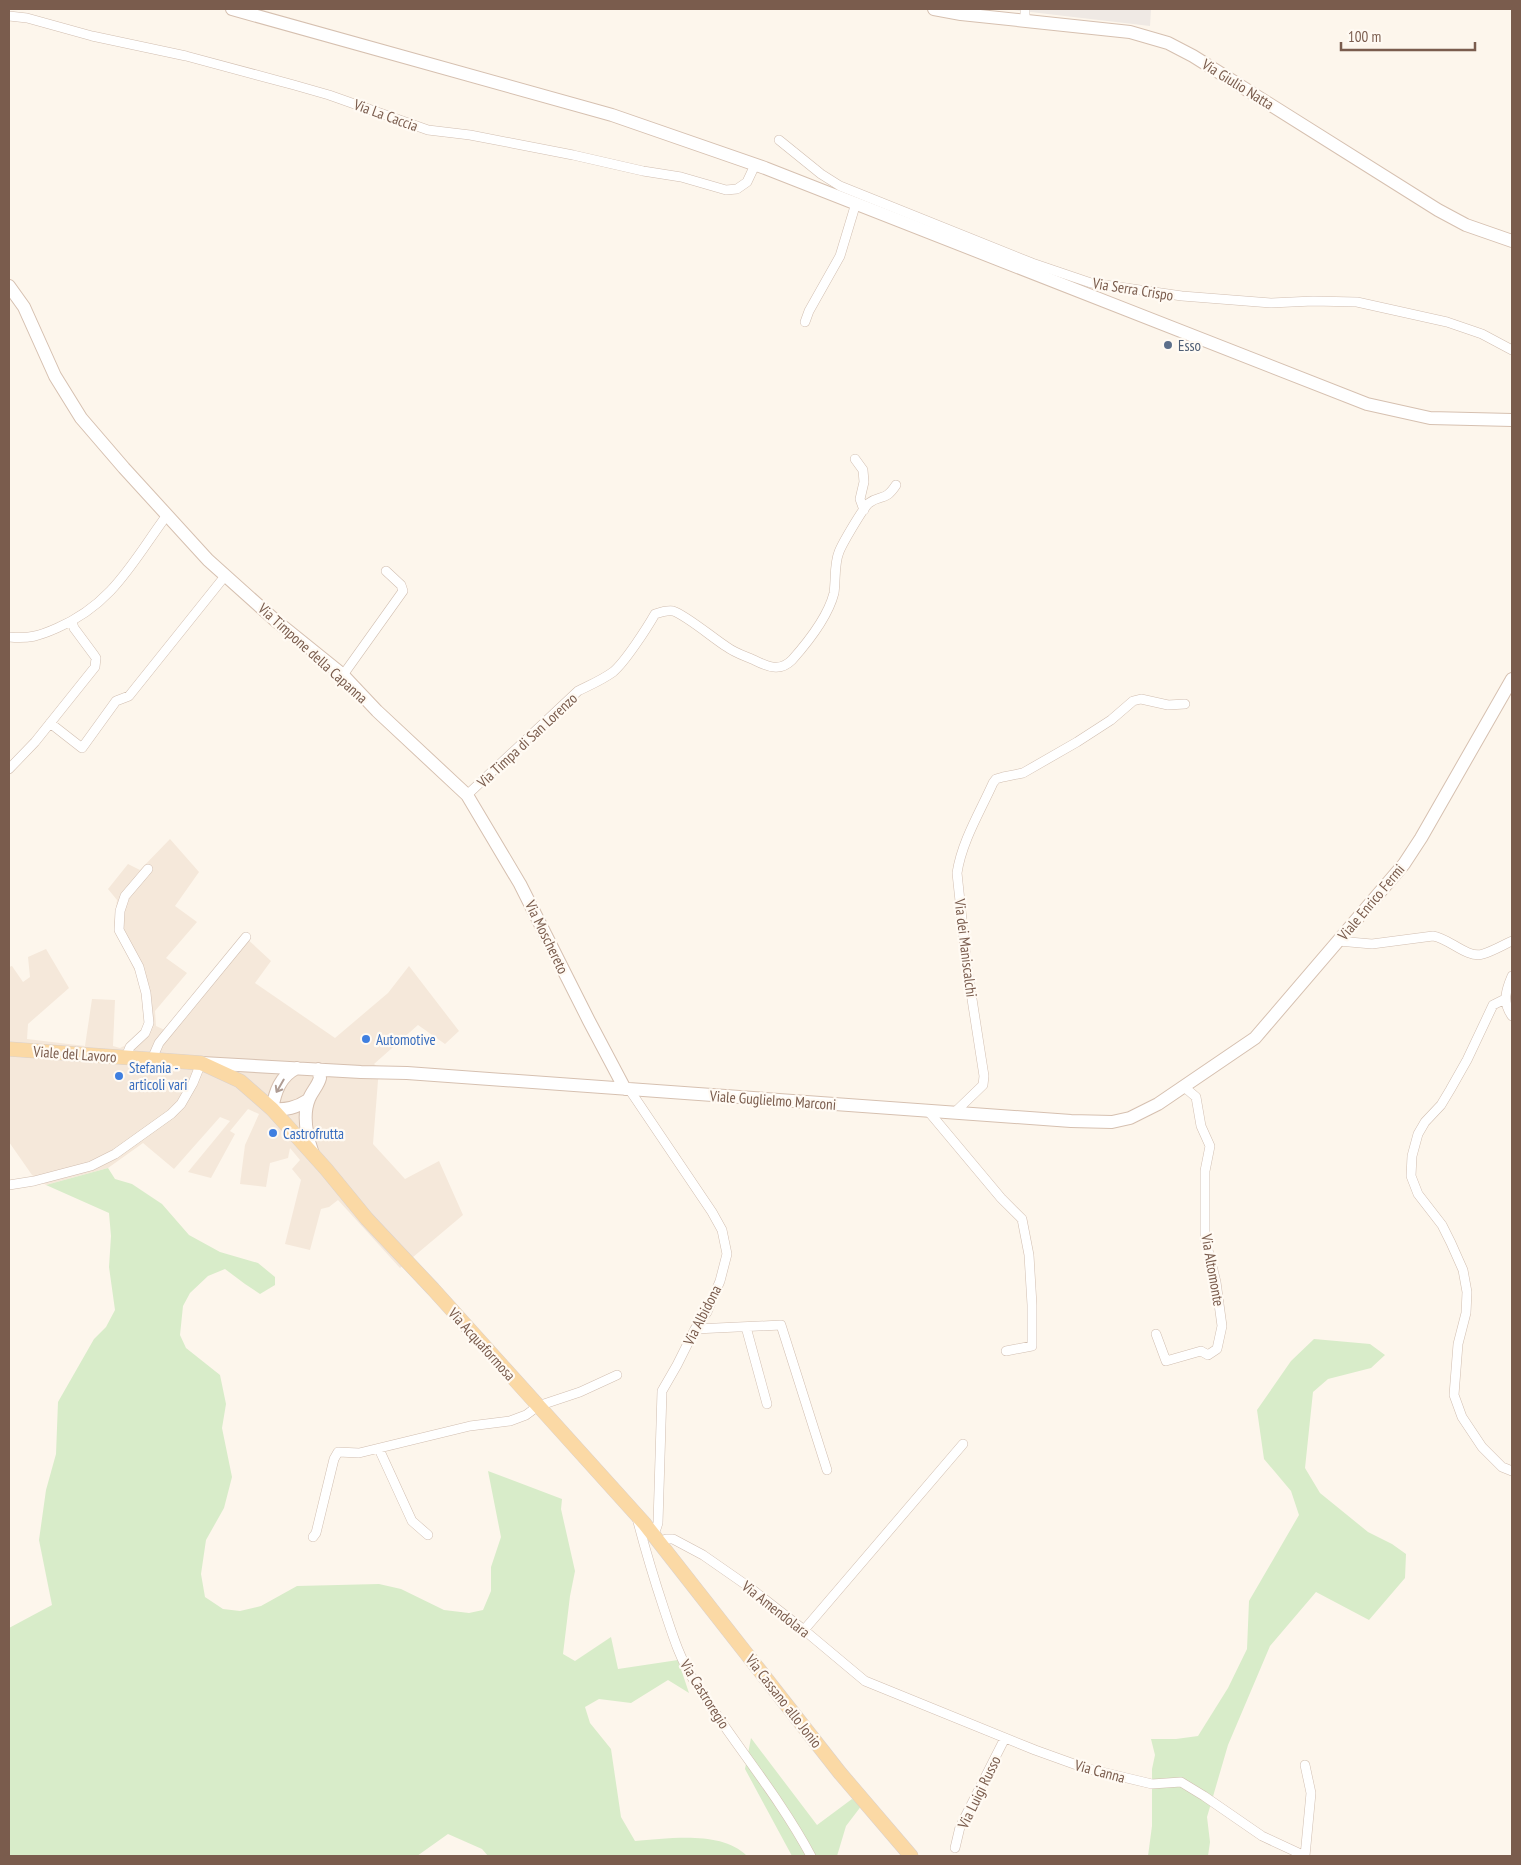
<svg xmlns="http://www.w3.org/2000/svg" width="1521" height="1865" font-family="'PT Sans Narrow',sans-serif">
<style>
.residential{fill:#f5e8da}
.industrial{fill:#efe9e4}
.green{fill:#d8ecc9}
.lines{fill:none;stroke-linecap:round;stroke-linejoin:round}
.street-casing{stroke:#d1beb0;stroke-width:10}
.secondary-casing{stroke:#d6c0b0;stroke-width:14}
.primary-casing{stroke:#dad1cd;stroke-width:15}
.street{stroke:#fff;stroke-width:9}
.secondary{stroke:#fff;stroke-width:12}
.primary{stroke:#fbd9a5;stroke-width:14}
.oneway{stroke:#af9d94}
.service-dot{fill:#5c6f8a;stroke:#fffaf3;stroke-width:2}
.shop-dot{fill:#3f7fe0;stroke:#fffaf3;stroke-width:2}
.labels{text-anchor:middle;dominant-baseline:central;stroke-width:4.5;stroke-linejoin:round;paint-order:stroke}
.street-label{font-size:15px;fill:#7a5c4d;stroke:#fffaf3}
.service-label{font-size:15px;fill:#4e5e75;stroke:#fffaf3;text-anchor:start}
.shop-label{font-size:15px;fill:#366cbe;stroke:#fffaf3;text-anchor:start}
</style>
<rect width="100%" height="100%" fill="#fdf6ec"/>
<path class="residential" d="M170,839L199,872L175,906L197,922L166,958L187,973L155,1011L156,1026L167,1031L244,936L271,961L255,983L335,1038L388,993L409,966L459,1031L445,1044L418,1025L374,1064L379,1068L373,1144L405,1179L439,1161L463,1215L400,1268L338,1200L329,1207L321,1209L310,1250L285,1244L301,1180L292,1169L300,1160L290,1148L288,1158L270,1163L266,1187L240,1184L245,1145L259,1114L248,1109L230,1131L235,1134L211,1178L188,1172L230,1121L220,1117L174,1169L143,1143L108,1168L46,1185L32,1175L9,1142V967L12,966L23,982L30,977L28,957L46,949L69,988L28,1024L27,1039L85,1046L92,999L115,1000L113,1046L120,1048L128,1044L142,1032L146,1021L139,980L114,926L117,900L108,889L128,864L140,870Z"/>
<path class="industrial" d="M1005,9H1151L1150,26Z"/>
<path class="green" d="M108,1168L115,1179L132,1184L162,1204L189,1235L220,1252L258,1263L275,1277V1285L260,1294L245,1284L225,1269L208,1276L190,1293L183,1306L180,1335L186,1348L220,1375L226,1404L222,1428L232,1477L224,1508L206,1540L201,1574L205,1597L223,1609L240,1611L261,1606L297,1586L379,1584L401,1589L444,1610L469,1613L483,1610L491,1591V1567L501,1537L488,1471L562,1499L561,1509L575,1571L570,1596L563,1654L575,1661L611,1637L618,1669L678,1660L689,1693L668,1680L631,1703L599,1699L585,1707L590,1723L611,1749L621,1817L635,1841C668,1839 721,1830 747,1856H488L482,1849L448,1834L417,1856H9V1628L52,1605L39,1540L46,1490L56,1454L58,1402L94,1339L106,1327L115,1310L109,1267L111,1236L109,1213L46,1185Z
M1314,1339L1370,1344L1385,1355L1371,1368L1328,1379L1313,1392L1305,1468L1320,1493L1368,1532L1392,1544L1406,1554L1405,1578L1369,1620L1316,1592L1270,1646L1228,1745L1207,1817L1210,1842L1208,1856H1148L1152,1826V1769L1155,1755L1151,1739H1176L1198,1736L1228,1688L1247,1649L1249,1601L1299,1515L1291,1491L1264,1459L1257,1410L1291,1361Z
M751,1738L817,1825L852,1799L862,1805L846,1826L837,1856H792L745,1769Z"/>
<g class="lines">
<g class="street-casing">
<path id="street" d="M9,16L27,18L92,36L186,56L294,85L329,95L428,130L470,135L573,155L643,171L681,177L726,190L737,189L747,182L755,165
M1025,21V9
M779,140L821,174L840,186L1032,263L1091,283L1182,296L1271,303L1313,301L1357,302L1447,322L1482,334L1512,350
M805,322L809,311L840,256L856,203
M855,459L863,470L864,482L860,499L864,510
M9,637C29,639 39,636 57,628C113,604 133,561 167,515
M343,675L403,591L401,585L386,571
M50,723L82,748L116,701L129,696L225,576
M9,769L35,742L95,667L96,658L94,655L74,628L72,622
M467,795L578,691C590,685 602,680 613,672C625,662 647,628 655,614C661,612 667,610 673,611C686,615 714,639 727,647C735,653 745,656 754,660C768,667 780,672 792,660C808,642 828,617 834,593C836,579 834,564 839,552C842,544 863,508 869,503C881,494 885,502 896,485
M1338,941L1372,944L1433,936C1449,938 1467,959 1483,954C1493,951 1503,945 1512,941
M1512,976C1506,990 1502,1002 1512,1016
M1505,999L1493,1005L1467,1060L1450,1090L1441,1105L1425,1122L1418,1134L1412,1156L1411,1176L1418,1194L1442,1225L1451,1243L1463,1270L1467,1292L1466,1313L1458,1344L1454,1395L1462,1417L1482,1447L1502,1467L1512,1471
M126,1057L130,1047L145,1033L149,1023L146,993L139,967L119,930L120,911L125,896L148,869
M152,1059L159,1043L246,937
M629,1089L712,1212L722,1230L727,1254L720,1281L707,1312L695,1329L677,1365L662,1391L658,1523L656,1529L653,1533
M929,1112L1001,1198L1022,1219L1029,1255L1032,1305V1346L1006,1351
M954,1113L983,1085L984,1076L967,967L957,873C962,841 980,812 993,783L996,779L1003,777L1023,773L1077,742L1111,720L1133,701L1141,699L1168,705L1185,704
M9,1185L34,1181L91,1166L115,1154L171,1114L181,1104L193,1083L201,1063
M746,1327L767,1404
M695,1329L781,1325L827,1470
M1156,1334L1166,1361L1201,1351L1208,1355L1217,1349L1222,1326L1216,1282L1205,1238V1171L1210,1146L1201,1126L1196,1097L1183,1086
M379,1449L412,1521L428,1535
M637,1518C645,1549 654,1579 664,1609C672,1633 679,1657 693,1679C730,1739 778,1794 811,1856
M313,1537L316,1533L334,1459L338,1452L359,1453L470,1426L510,1421L526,1415L538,1406L580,1392L617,1375
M660,1543L666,1539H673L703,1555L749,1587L804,1630L865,1681L1035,1750L1085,1768L1152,1784L1181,1782L1204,1796L1262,1836L1305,1856
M804,1630L963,1444
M955,1848L960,1827L1005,1738
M1305,1856L1311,1793L1305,1765"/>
</g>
<g class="secondary-casing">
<path id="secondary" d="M232,9L612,115L765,168L1367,404L1430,418L1512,420
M934,9L961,14L1130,32L1168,43L1193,56L1438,210L1466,225L1512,241
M9,286L24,307L55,376L81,418L124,468L208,560L276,621L343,675L377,711L467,795L520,884L589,1021L625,1089
M202,1063L361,1072L407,1073L1071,1121L1112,1122L1130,1118L1158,1104L1255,1038L1404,864L1421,838L1512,679
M297,1068C280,1076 275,1092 272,1109C286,1110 296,1108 308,1100
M313,1154C307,1137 302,1116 309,1099C312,1091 318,1086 320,1078L318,1069"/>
</g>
<g class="primary-casing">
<path id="primary" d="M9,1049L201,1063L240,1081L272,1109L326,1169L367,1219L433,1289L644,1523L840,1773L911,1856"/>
</g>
<use href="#street" class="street"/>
<use href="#secondary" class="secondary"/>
<use href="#primary" class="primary"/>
</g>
<defs><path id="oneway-shaft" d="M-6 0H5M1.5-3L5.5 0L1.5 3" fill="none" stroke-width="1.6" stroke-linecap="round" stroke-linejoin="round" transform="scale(1.25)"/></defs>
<use class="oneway" href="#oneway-shaft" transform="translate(280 1086) rotate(120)"/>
<circle class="service-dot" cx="1168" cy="345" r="5"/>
<g class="shop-dot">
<circle cx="366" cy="1039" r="5"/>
<circle cx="119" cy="1076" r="5"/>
<circle cx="273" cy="1133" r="5"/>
</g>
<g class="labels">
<g class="street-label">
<text transform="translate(1238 84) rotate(32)">Via Giulio Natta</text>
<text transform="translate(386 115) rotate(20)">Via La Caccia</text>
<text transform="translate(1133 289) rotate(9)">Via Serra Crispo</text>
<text transform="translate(313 653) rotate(42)">Via Timpone della Capanna</text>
<text transform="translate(527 740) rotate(-43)">Via Timpa di San Lorenzo</text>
<text transform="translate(1371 902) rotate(-50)">Viale Enrico Fermi</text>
<text transform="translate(547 937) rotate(64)">Via Moschereto</text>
<text transform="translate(966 948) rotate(83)">Via dei Maniscalchi</text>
<text transform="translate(75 1054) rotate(4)">Viale del Lavoro</text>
<text transform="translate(773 1100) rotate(4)">Viale Guglielmo Marconi</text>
<text transform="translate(1213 1270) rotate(80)">Via Altomonte</text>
<text transform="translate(702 1315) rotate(-63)">Via Albidona</text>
<text transform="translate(482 1344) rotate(48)">Via Acquaformosa</text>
<text transform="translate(776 1609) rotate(38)">Via Amendolara</text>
<text transform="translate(705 1694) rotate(58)">Via Castroregio</text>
<text transform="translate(784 1701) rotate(52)">Via Cassano allo Jonio</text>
<text transform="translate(1100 1771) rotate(15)">Via Canna</text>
<text transform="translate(979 1792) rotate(-64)">Via Luigi Russo</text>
</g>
<g class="service-label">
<text x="1178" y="345">Esso</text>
</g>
<g class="shop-label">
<text x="376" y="1039">Automotive</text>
<text x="129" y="1067">Stefania -<tspan x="129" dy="17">articoli vari</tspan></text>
<text x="283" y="1133">Castrofrutta</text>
</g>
</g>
<rect width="1521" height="1865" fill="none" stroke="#7a5c4d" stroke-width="20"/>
<path d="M1341 42v8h134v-8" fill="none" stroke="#7a5c4d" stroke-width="2.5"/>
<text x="1348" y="42" font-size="15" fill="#7a5c4d" stroke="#fffaf3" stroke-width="4" paint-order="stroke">100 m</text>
</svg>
